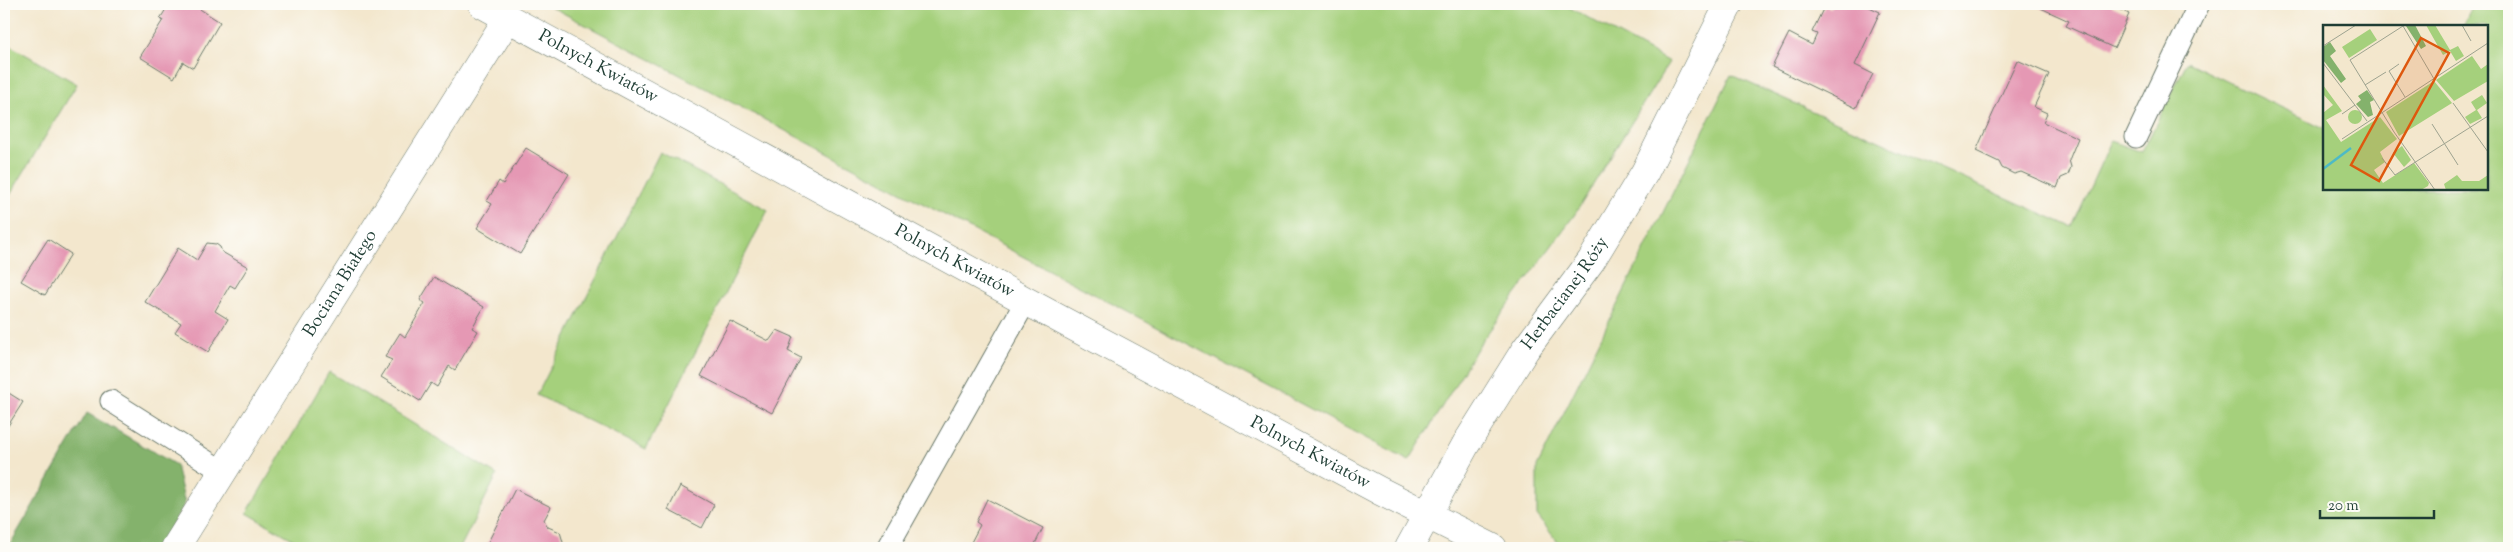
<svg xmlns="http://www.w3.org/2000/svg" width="2513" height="552" font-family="'Sorts Mill Goudy',serif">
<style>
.green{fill:#a5d07c;stroke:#628658}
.forest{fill:#84b26c;stroke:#527850}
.building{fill:#e598b4}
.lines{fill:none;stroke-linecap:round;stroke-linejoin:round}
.lane-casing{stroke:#69786a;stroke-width:23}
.street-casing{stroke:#69786a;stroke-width:29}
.lane{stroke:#fff;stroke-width:21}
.street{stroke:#fff;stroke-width:28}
.labels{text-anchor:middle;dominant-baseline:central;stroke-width:4.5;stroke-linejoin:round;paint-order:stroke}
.street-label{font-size:18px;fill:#1f3d34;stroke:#fdfcf7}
.inset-river{fill:none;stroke:#4dbac6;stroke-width:2.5}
.inset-road{fill:none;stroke:#9ea390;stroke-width:1}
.view{fill:#de580e;fill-opacity:0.15;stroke:#de580e;stroke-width:2.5}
.inset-edge{fill:none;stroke:#1f3d34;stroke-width:2.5}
</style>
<rect width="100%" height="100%" fill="#fdfcf7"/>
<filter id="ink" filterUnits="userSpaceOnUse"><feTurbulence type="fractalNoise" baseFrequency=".02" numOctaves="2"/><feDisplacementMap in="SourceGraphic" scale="10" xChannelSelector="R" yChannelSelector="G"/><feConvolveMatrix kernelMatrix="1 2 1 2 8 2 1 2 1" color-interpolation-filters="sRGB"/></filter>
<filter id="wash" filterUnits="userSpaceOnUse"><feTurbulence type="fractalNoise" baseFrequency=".0096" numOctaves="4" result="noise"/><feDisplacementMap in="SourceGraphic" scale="20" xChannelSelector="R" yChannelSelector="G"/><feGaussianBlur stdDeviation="1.12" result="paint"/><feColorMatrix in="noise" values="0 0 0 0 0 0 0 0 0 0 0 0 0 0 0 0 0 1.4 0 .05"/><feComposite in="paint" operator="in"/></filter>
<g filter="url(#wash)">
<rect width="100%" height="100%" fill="#f3e7cd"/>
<path class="green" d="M546,4H1563L1669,62L1575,214L1481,342L1409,461Z
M2474,4H2509V548H1562L1537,515V467L1731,75L2072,227L2111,141L2142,152L2187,62L2324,128V189H2487V26H2463Z
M4,42L77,84L4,205Z
M660,152L768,210L646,449L537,395Z
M329,372L497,475L460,548H308L247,513Z"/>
<path class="forest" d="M87,413L176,465L185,504L158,548H8Z"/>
<g id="blocks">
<path class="building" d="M169,4H192L220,22L193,68L183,62L174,78L140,57L163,20L160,19Z
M1832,4H1863L1880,12L1855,65L1873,74L1856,108L1772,67L1789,33L1812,45L1817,34L1812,32L1825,5L1830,8Z
M2032,4H2108L2129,14L2114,48L2066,26L2069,21Z
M2017,60L2049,74L2034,107L2047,113L2043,122L2078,138L2069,160L2071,167L2068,175L2061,178L2057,188L2021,172L2014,174L2002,168L1999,162L1976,151Z
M526,148L569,174L520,254L477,228L492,204L487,201L499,181L503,184Z
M48,239L71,254L45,295L21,281Z
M207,243L216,244L220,247L222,252L248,267L235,288L230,285L215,311L228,319L208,352L175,332L181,323L145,302L178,248L197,260Z
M434,277L484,307L472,328L478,331L455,370L449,366L437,387L431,383L420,401L381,377L392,360L385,357L400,333L405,337L425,303L420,300Z
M730,321L769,341L777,330L793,337L788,351L801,358L772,413L701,376Z
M4,390L23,402L4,432Z
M680,486L714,505L702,528L668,510Z
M515,489L551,507L544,520L548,527L560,532L563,542L559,548H485Z
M987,499L1043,528L1033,548H968L980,525L976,522Z"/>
</g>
</g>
<g filter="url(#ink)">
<use href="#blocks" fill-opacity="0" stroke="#69786a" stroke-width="1"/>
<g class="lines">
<g class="lane-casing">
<path id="lane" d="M2136,137L2199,4
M111,401L222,471
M887,548L1026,301"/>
</g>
<g class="street-casing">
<g id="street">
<path id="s1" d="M482,4L1026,301L1380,491L1493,548"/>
<path id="s2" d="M175,548L508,18"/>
<path id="s3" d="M1409,548L1466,444L1525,350L1591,261L1645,172L1729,4"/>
</g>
</g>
<use href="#lane" class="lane"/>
<use href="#street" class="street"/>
</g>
</g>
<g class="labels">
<g class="street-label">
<text stroke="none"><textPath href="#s1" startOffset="132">Polnych Kwiatów</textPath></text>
<text stroke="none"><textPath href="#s1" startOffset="538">Polnych Kwiatów</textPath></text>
<text stroke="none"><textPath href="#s2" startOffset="312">Bociana Białego</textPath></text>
<text stroke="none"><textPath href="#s3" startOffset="299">Herbacianej Róży</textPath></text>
<text stroke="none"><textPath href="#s1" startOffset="942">Polnych Kwiatów</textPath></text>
</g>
</g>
<g transform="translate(2323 25)">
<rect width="165" height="165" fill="#f3e7cd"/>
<path d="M103,0H112L127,25L135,21L141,31L133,36L127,26L120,30ZM47,4L54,15L26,33L19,22ZM149,31L158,44L165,39V56L131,76L113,55ZM111,56L129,78L76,111L63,87ZM0,60L19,86L3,95L18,117L57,92L74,114L57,127L62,137L51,145L60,158L91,138L106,158L105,161L98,165H0V88L10,80L0,69ZM159,70L164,78L154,85L159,93L147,99L142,92L153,85L148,77ZM25 92a7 7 0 1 1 14 0a7 7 0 1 1-14 0ZM79,121L88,135L81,142L70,128ZM134,150L139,156H156L165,150V165H123L121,159Z" fill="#a5d07c"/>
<path d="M92,0L103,21L98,24L83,1ZM7,17L13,26L7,31L23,54L18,58L0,35V22ZM44,65L51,75L47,77L50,90L45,92L33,79L38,75L35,71Z" fill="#84b26c"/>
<path class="inset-river" d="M0,144L28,123"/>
<path class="inset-road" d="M139,0L148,16M0,21L33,0M0,38L44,96M76,39L66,46L82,72M111,54L80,1L27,35L71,107L112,165M42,60L63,47M130,78L165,127M19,89L32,80M109,99L135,140M19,114L165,18M59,133L72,150L165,91"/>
<path class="view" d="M98,13L126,28L56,156L28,140Z"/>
<rect width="165" height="165" class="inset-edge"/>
</g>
<rect width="2513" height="552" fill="none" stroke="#fdfcf7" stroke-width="20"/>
<path d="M2320 510v8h114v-8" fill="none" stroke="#1f3d34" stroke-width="2.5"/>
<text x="2328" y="510" font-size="15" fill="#1f3d34" stroke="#fdfcf7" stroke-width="4" paint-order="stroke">20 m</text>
</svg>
